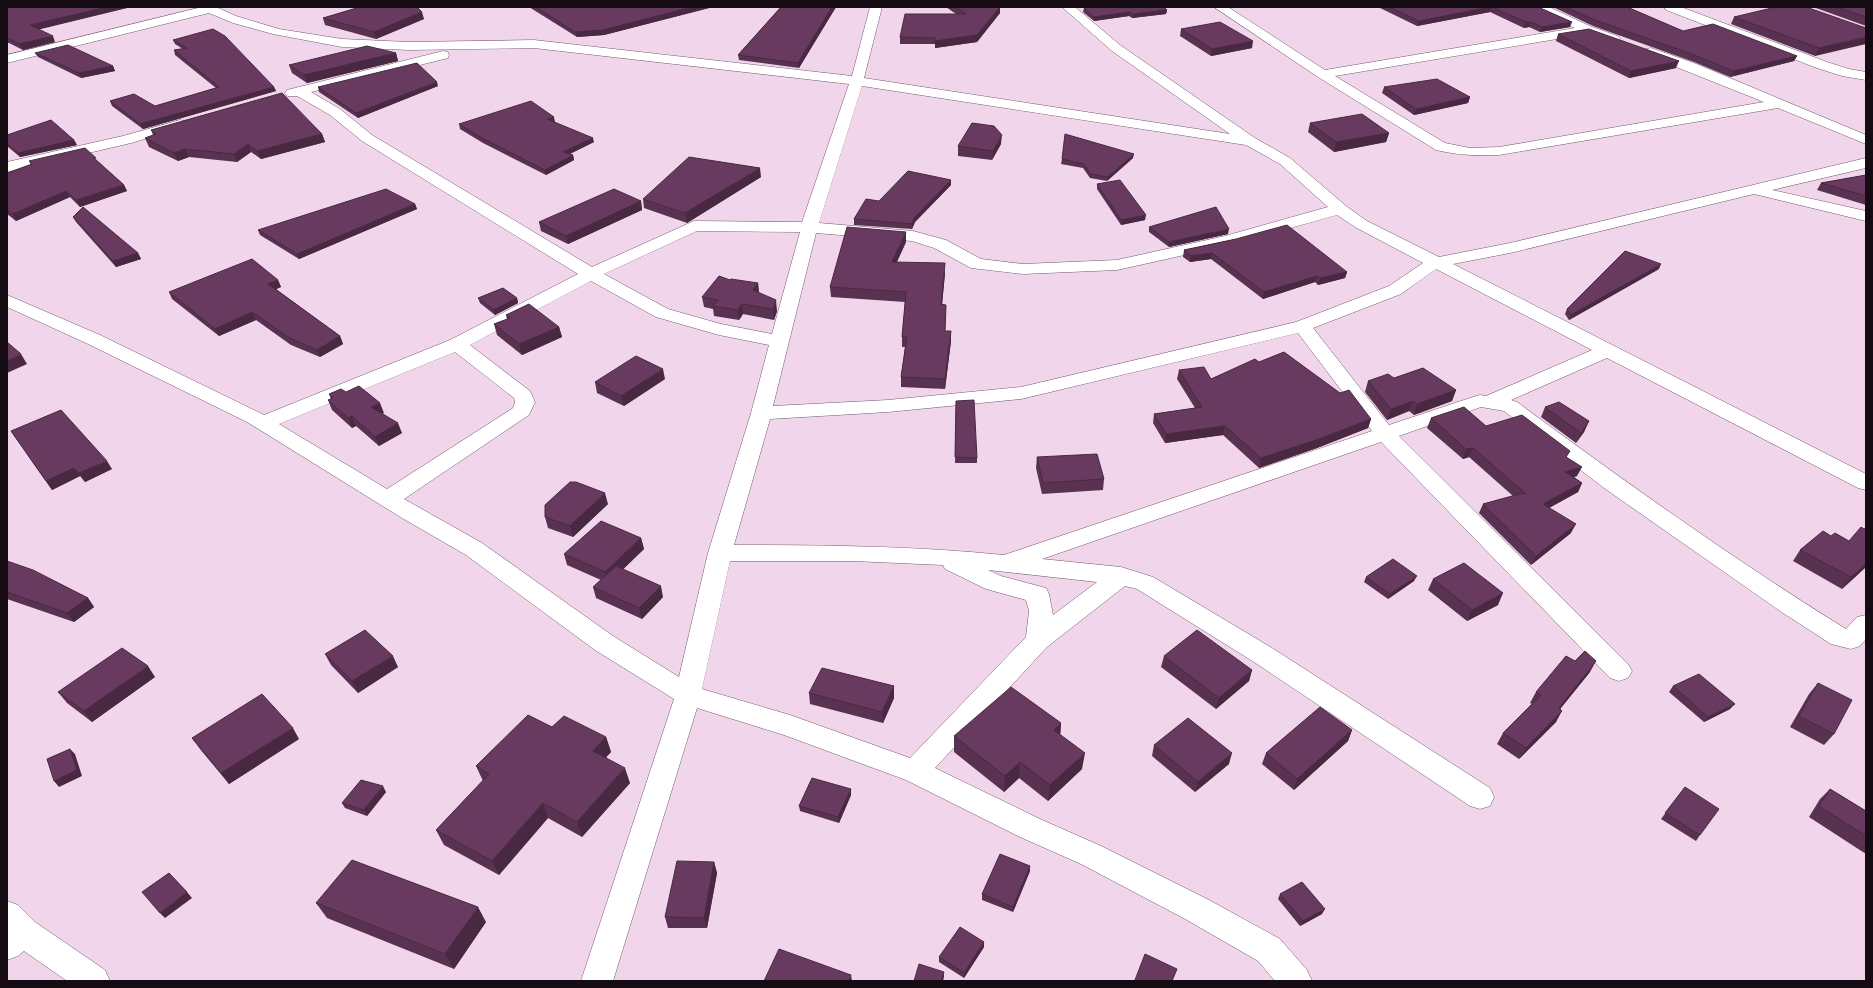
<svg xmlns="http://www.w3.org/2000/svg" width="1873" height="988" font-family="'PT Sans',sans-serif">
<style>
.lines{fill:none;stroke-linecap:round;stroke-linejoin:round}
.minor-casing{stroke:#735b6d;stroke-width:1}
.minor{fill:#fff;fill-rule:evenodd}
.wall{fill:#593252}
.shaded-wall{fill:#492942}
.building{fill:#683a5f;stroke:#492942}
</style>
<rect width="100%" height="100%" fill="#f1d5ea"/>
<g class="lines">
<g class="minor-casing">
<path id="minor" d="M202,7H216L236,16L279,29L342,39L409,42L534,40L852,76L870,7H882L864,78L1230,134L1112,51L1062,7H1075L1120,45L1255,138L1290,158L1346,206L1367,221L1439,257L1510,243L1866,158V168L1772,190L1866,211V221L1754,194L1510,253L1453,264L1866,474V490L1858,488L1607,358L1511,400L1517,402C1624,481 1733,559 1846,629L1857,617L1866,615V639L1860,646L1851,649L1831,644L1783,613L1604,488L1504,411L1481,407L1399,436L1628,664L1632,671L1628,678L1619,681L1610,678L1381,442L1042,559L1121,567L1153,577L1272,648L1490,788L1494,797L1490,806L1480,809L1470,806L1254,662L1137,589L1125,586L1047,647L935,768L1040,819L1101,846L1209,900L1280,939L1307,970L1312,981H1275L1258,961L1187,920L1081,864L1020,837L906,780L784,735L697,708L613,981H581L674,699L595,650L466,555L402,518L247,422L86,343L7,307V295L100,335L264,415L450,340L578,274L362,141L330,115L297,96H287L285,93L287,90L443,51L448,52L449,55L448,58L311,92L340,109L372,135L592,267L694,221L802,222L849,84L534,48L409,50L342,47L273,34L233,23L209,13L7,63V55ZM862,86L1246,145L1280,164L1328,207L1225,236L1117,260L1023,264L981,259L946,240L913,231L819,223ZM1337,215L1355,227L1423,263L1389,286L1296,322L1021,387L888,400L773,406L816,233L912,241L934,248L971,268L1023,274L1117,270L1234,244ZM697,231L800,232L772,334L721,324L668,309L604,274ZM1436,269L1592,350L1486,396L1480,395L1473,397L1389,425L1313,328L1401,294ZM591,281L656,317L719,335L769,345L751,413L708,553L679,677L613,636L482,543L404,499L529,415L535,402L530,391L470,345ZM1298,333L1372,431L1004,555C914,546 824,545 734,545L770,419L888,412L1021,399ZM455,352L514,398L515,402L513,408L387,489L279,424ZM730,561H853L943,565L945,569L986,589L1026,600L1029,611L1026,637L910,758L790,715L702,689ZM988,570L1097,582L1053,615L1049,594L1046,588L1001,576Z
M1214,7H1228L1325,70L1575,28L1535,10L1533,7H1549L1592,27L1618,36L1620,39L1618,42L1614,43L1587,34L1335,76L1445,143L1470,148L1499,147L1764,102L1646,55L1645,52L1646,49L1651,48L1694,63L1866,135V144L1778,108L1499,155C1477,156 1457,155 1436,150L1318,77Z
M1664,7H1681L1827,62L1849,69L1866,72V80L1842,76L1817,68L1666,10Z
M180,120L185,121L187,124L185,127L131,143L7,172V162L123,136Z
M7,901L18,905L35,922L105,970L110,981H67L24,951L18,956L7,960Z"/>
</g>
<use href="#minor" class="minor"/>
</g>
<path class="wall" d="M7,7H131L38,29L55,42L23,50L9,43H7Z
M358,7H417L424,19L376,39L325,25L323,18L358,8Z
M529,7H713L604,35L577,37Z
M781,7H836L799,68L739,60L738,55Z
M849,7H860V8Z
M946,7H1000V13L977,42L935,48V44H900V37L956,14Z
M1378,7H1538L1570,27L1540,32L1529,27L1524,28L1490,12L1417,26Z
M1553,7H1627L1683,31L1797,56L1794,61L1730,77L1694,62L1593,26Z
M1813,7H1866V26Z
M1084,8L1167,10L1166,14L1132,18L1129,16L1094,21L1083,12Z
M1734,17L1866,28L1815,56L1731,24Z
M1181,29L1252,48L1211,56L1180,36Z
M1558,34L1676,68L1629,78L1556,41Z
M173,40L274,87L276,91L143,129L112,106L110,101L155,106L216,88L175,55L174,50L183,49L175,44Z
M35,53L113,66L115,71L81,78L38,57Z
M396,53L398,61L307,83L292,73L289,65Z
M438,86L358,118L319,92L318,87Z
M1384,87L1470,97L1468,103L1414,115L1382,93Z
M554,122L594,142L569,154L573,155L574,160L546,175L483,143L460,129L459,124Z
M1310,123L1389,133L1386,142L1334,152L1308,132Z
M151,130L322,134L325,142L261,159L251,152L237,162L189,157L178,161L149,147L145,138L153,135Z
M7,135L74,140L77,145L20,157L7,146Z
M1001,144L992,160L958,156V146Z
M1133,158L1107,181L1090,178L1083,168L1061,164L1062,159Z
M29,161L98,162L124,185L127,191L80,207L70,197L16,221L7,214V173L31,165Z
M1866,175V205L1817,190L1821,183Z
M761,177L687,223L644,208L643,199Z
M1097,184L1145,220L1121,225L1097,189Z
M951,185L915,222L912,229L854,225V219L879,201Z
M641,201L642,210L568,244L541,231L539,222Z
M415,204L417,209L299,259L260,235L258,230Z
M73,217L138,253L141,259L116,267L76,222Z
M1149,227L1228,234L1169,247L1149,232Z
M1236,239L1347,272L1345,278L1318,285L1315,282L1263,299L1211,259L1190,262L1183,257L1184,250Z
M906,242L897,262L945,273L942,305L946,315L945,331L951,341L945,389L901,387V377L905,347H902V337L905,302L831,297L830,287Z
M1659,269L1569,320L1565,314L1567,309Z
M278,280L281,287L276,289L340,336L343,344L320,357L291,345L256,320L219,336L172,299L169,292Z
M730,280L758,283L759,293L777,311L774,320L743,314L739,320L714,316L713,309L704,307L702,297Z
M478,298H517L518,303L495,315L480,303Z
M506,315L559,327L562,337L522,355L497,335L494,324L507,319Z
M1259,362L1371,419L1368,428L1317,448L1259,468L1223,435L1165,443L1153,423L1154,414L1195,408L1177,379L1179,370L1211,379Z
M1394,378L1456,390L1452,401L1414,415L1409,411L1387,420L1365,392L1368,381Z
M665,379L624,406L597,393L595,382Z
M329,394L384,413H382L402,433L379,446L356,426L352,428L332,410L328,400L331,399Z
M956,401L977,458V463H955Z
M1545,407L1589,421L1584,432L1576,443L1541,417Z
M1431,418L1486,426L1567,457L1577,476L1574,477L1582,483L1578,492L1549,508L1571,533L1531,565L1479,513L1483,504L1513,496L1469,457L1463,459L1427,428Z
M11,431L112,469L85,482L80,476L52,490Z
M1037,457L1104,479L1103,490L1042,494L1036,468Z
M608,504L573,537L548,528L545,517Z
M1831,536L1866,567L1842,589L1793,561L1800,550Z
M641,538L644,549L623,569L663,597L642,619L596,598L593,587L601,580L567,565L564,554Z
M7,561L88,598L94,607L74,622L7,599Z
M1366,577L1414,581L1388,599L1364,582Z
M1433,579L1498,605L1467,621L1428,590Z
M325,654L398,667L358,693L331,665Z
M1164,656L1252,670L1249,681L1216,709L1161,667Z
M1590,672L1560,709L1556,722L1519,759L1497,744L1503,733L1532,704L1530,703L1536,692Z
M155,677L92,722L67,703L58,692Z
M1818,683L1834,734L1824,745L1790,727L1809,694Z
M894,686V698L883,723L810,704L809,693Z
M1673,686L1730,709L1704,722L1669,692Z
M1061,723L1060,735L1082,769L1048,801L1019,778L1004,792L954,752V736Z
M552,727L606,737L611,752L606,757L630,783L582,837L548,818L499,875L444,845L436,830L483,781L476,766Z
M1352,730L1348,741L1294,790L1262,764L1266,753Z
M192,738L299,739L229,784L200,749Z
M1154,745L1229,764L1195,792L1152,756Z
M1685,787L1700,835L1696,841L1661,819Z
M1830,789L1866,811V854L1809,817L1820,799Z
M386,792L367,816L345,808L342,803Z
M851,795L839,823L800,811L799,806Z
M714,862L717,873L707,928H668L665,917Z
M1030,871L1013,912L982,900V894Z
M1280,894L1322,914L1300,926L1278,899Z
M316,903L486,922L454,969L327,918Z
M984,947L964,978L939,962V957Z"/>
<path class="shaded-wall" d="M107,7H131L33,31L30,25Z
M692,7H713L604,35L577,37L575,32Z
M832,7H836L799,68L798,63Z
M1000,7V13L977,42L935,48V41Z
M1490,7H1491L1490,12L1417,26L1419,21Z
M1167,10L1166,14L1132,18V14Z
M422,12L424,19L376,39L374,32Z
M1130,12L1129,16L1094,21V17Z
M1526,22H1531L1529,27L1524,28Z
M1572,22L1570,27L1540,32L1542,27Z
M53,36L55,42L23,50L20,44Z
M1866,37V44L1815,56L1819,48Z
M1253,41L1252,48L1211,56L1212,49Z
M396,53L398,61L307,83L304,75Z
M1797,56L1794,61L1730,77L1733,71Z
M1679,61L1676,68L1629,78L1631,71Z
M113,66L115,71L81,78L79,73Z
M437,82L438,86L358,118L356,113Z
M274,87L276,91L143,129L140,124Z
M1470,97L1468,103L1414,115L1416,109Z
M554,117L555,122L549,124L547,119Z
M1389,133L1386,142L1334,152L1336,142Z
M322,134L325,142L261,159L257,151Z
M1002,135L1001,144L992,160L993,151Z
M593,138L594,142L564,157L563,152Z
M74,140L77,145L20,157L18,153Z
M248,144L251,152L237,162L234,154Z
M185,149L189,157L178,161L174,153Z
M1134,154L1133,158L1107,181L1108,177Z
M573,155L574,160L546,175L545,170Z
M760,168L761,177L687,223L685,213Z
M951,180V185L915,222L912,229L911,224L915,217Z
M124,185L127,191L80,207L76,200Z
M66,191L70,197L16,221L13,214Z
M641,201L642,210L568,244L566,236Z
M415,204L417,209L299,259L297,254Z
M1146,215L1145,220L1121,225V220Z
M1229,229L1228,234L1169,247V242Z
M906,232V242L892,272V262Z
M138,253L141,259L116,267L113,261Z
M1212,253L1211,259L1190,262L1191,256Z
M945,263V273L941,315V304Z
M1661,264L1659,269L1569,320L1571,315Z
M1347,272L1345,278L1318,285L1320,278Z
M1317,276L1315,282L1263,299L1264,292Z
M278,280L281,287L272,291L268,284Z
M758,283L759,294L753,290Z
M517,298L518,303L495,315L494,310Z
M776,300L777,311L774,320L773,309Z
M742,304L743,314L739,320L738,310Z
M252,312L256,320L219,336L215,329Z
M559,327L562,337L522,355L519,344Z
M951,331V341L945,389V379Z
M340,336L343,344L320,357L317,350Z
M21,354L27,364L7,373V361Z
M663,369L665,379L624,406L621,396Z
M1456,390L1452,401L1414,415L1417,404Z
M1413,401L1409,411L1387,420L1391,409Z
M380,403L384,413L375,417L371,407Z
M352,416L356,426L352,428L348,418Z
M1371,419L1368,428L1317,448L1259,468L1261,458Z
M1589,421L1584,432L1576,443L1581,433Z
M398,423L402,433L379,446L375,437Z
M1225,426L1223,435L1165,443L1166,434Z
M1473,448L1469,457L1463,459L1466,449Z
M107,461L112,469L85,482L79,473Z
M1582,467L1577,476L1561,481L1565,472Z
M74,468L80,476L52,490L46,481Z
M1582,483L1578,492L1538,514L1543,504Z
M605,493L608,504L573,537L570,526Z
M1576,524L1571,533L1531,565L1536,556Z
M641,538L644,549L608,584L605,572Z
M1866,564V567L1842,589L1851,577Z
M1417,576L1414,581L1388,599L1390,594Z
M661,586L663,597L642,619L639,608Z
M1503,593L1498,605L1467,621L1472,610Z
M88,598L94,607L74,622L67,613Z
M393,656L398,667L358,693L352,681Z
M1596,661L1590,672L1552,719L1559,708Z
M148,666L155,677L92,722L84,711Z
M1252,670L1249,681L1216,709L1219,698Z
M894,686V698L883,723L882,712Z
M1735,704L1730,709L1704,722L1708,717Z
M1562,711L1556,722L1519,759L1526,748Z
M1061,723L1060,740L1054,730Z
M293,728L299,739L229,784L221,773Z
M1352,730L1348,741L1294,790L1297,779Z
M606,737L611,752L598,766L593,751Z
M70,749L75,754L82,776L59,787L54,781Z
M1085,753L1082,769L1048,801L1050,785Z
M1232,753L1229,764L1195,792L1198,782Z
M1020,762L1019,778L1004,792L1005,776Z
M625,768L630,783L582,837L577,822Z
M383,786L386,792L367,816L364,810Z
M851,789V795L839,823L838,817Z
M543,803L548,818L499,875L492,861Z
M714,862L717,873L707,928L704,918Z
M1030,866V871L1013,912V907Z
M187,892L192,898L165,918L160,913Z
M478,907L486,922L454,969L445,954Z
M1325,909L1322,914L1300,926L1303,921Z
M984,942V947L964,978V973Z
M944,972V977L943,981H941Z
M851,975L852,981H849Z"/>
<path class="building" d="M7,7H107L30,25L53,36L20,44L7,38Z
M359,7H417L422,12L374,32L323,18L360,7Z
M536,7H692L603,30L575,32Z
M781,7H832L798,63L738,55Z
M956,7H1000L977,35L935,41V38L900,37L905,14H966Z
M1086,7H1164L1167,10L1132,14L1130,12L1094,17L1084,8Z
M1390,7H1490L1419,21Z
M1492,7H1538L1572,22L1542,27L1531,22H1526Z
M1565,7H1627L1683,31L1713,24L1797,56L1733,71L1697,56L1595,20Z
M1776,7H1806L1866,28V37L1819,48L1734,17Z
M1837,7H1866V17Z
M1220,22L1253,41L1212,49L1181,29Z
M213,29L225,36L274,87L140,124L110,101L134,94L155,106L219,87L174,50L187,48L173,40Z
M1589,29L1679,61L1631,71L1558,34Z
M68,45L113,66L79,73L35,53Z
M367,46L396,53L304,75L289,65Z
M417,63L437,82L356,113L318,87Z
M1437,79L1470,97L1416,109L1384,87Z
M282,93L322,134L257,151L248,144L234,154L185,149L174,153L145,138L156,134L151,130Z
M531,101L554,117L547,119L593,138L563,152L573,155L545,170L482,138L459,124Z
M1362,114L1389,133L1336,142L1310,123Z
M51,120L74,140L18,153L7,144V135Z
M972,123L994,126L1002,135L993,151L958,146Z
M1065,134L1134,154L1108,177L1090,174L1084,164L1062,159Z
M85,148L96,158H94L124,185L76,200L66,191L13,214L7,210V173L32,164L29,161Z
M689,157L760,168L685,213L643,199Z
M908,171L951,180L915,217L911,224L854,219L866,199L879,201Z
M1866,175V196L1821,183Z
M1120,180L1146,215L1121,220L1097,184Z
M386,189L415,204L297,254L258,230Z
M614,189L641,201L566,236L539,222Z
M83,207L138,253L113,261L73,217Z
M1216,207L1229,229L1169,242L1149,227Z
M1287,225L1347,272L1320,278L1317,276L1264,292L1212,253L1191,256L1184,250L1236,239Z
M847,227L906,232L892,262L945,263L941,304L946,305L945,331H951L945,379L901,377L907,337H902L906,292L830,287Z
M1625,251L1661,264L1571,315L1567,309Z
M252,259L278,280L268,284L340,336L317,350L288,337L252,312L215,329L169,292Z
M719,276L730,280L731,279L758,283L753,290L776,300L773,309L742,304L738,310L713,306L718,300L702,297Z
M503,288L517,298L494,310L478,298Z
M529,304L559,327L519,344L494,324L510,318L506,315Z
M7,342L21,354L7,361Z
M1284,352L1340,393L1349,390L1371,419L1319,439L1261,458L1225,426L1166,434L1154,414L1202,407L1179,370L1204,367L1211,379L1255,359L1259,362Z
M636,356L663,369L621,396L595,382Z
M1423,368L1456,390L1417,404L1413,401L1391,409L1368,381L1388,374L1394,378Z
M359,386L380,403L371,407L398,423L375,437L352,416L348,418L328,400L333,398L329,394L341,389L346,392Z
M974,400L977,458L955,457L956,401Z
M1559,402L1589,421L1581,433L1545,407Z
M1464,407L1486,426L1522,415L1570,451L1566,457L1582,467L1565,472L1582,483L1543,504L1576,524L1536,556L1483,504L1523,493L1526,494L1473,448L1466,449L1431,418Z
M61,410L107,461L79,473L74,468L46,481L11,431Z
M1097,454L1104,479L1043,483L1037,457Z
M570,482H576L605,493L570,526L545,517V505Z
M601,521L641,538L605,572L564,554Z
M1861,527L1864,529L1866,528V564L1851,577L1800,550L1823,531L1831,536L1835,533L1849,541Z
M1393,559L1417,576L1390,594L1366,577Z
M7,561L33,570L88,598L67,613L7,592Z
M1464,563L1503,593L1472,610L1433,579Z
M616,566L661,586L639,608L593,587Z
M365,630L393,656L352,681L325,654Z
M1197,630L1252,670L1219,698L1164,656Z
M122,648L148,666L84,711L58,692Z
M1585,651L1596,661L1559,708L1562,711L1526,748L1503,733L1541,695L1536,692L1566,656L1575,661Z
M822,668L894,686L882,712L809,693Z
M1699,674L1735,704L1708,717L1673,686Z
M1818,683L1852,700L1834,734L1799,716Z
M1011,687L1061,723L1054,730L1085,753L1050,785L1020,762L1005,776L954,736Z
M262,694L293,728L221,773L192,738Z
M1320,707L1352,730L1297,779L1266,753Z
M528,715L552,727L564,716L606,737L593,751L625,768L577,822L543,803L492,861L436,830L489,774L476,766Z
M1188,718L1232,753L1198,782L1154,745Z
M70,749L77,770L54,781L47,759Z
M812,778L851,789L838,817L799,806Z
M361,780L383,786L364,810L342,803Z
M1685,787L1719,809L1700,835L1665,813Z
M1830,789L1866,811V836L1819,806Z
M1000,854L1030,866L1013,907L982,894Z
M352,860L478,907L445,954L316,903Z
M677,861L714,862L704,918L665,917Z
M169,873L187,892L160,913L142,892Z
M1302,882L1325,909L1303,921L1280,894Z
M960,927L984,942L964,973L939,957Z
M779,949L851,975L849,981H764Z
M1145,954L1177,969L1172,981H1137L1135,980Z
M919,964L944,972L941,981H914Z"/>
<rect width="1873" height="988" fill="none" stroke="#150c13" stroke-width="16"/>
</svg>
